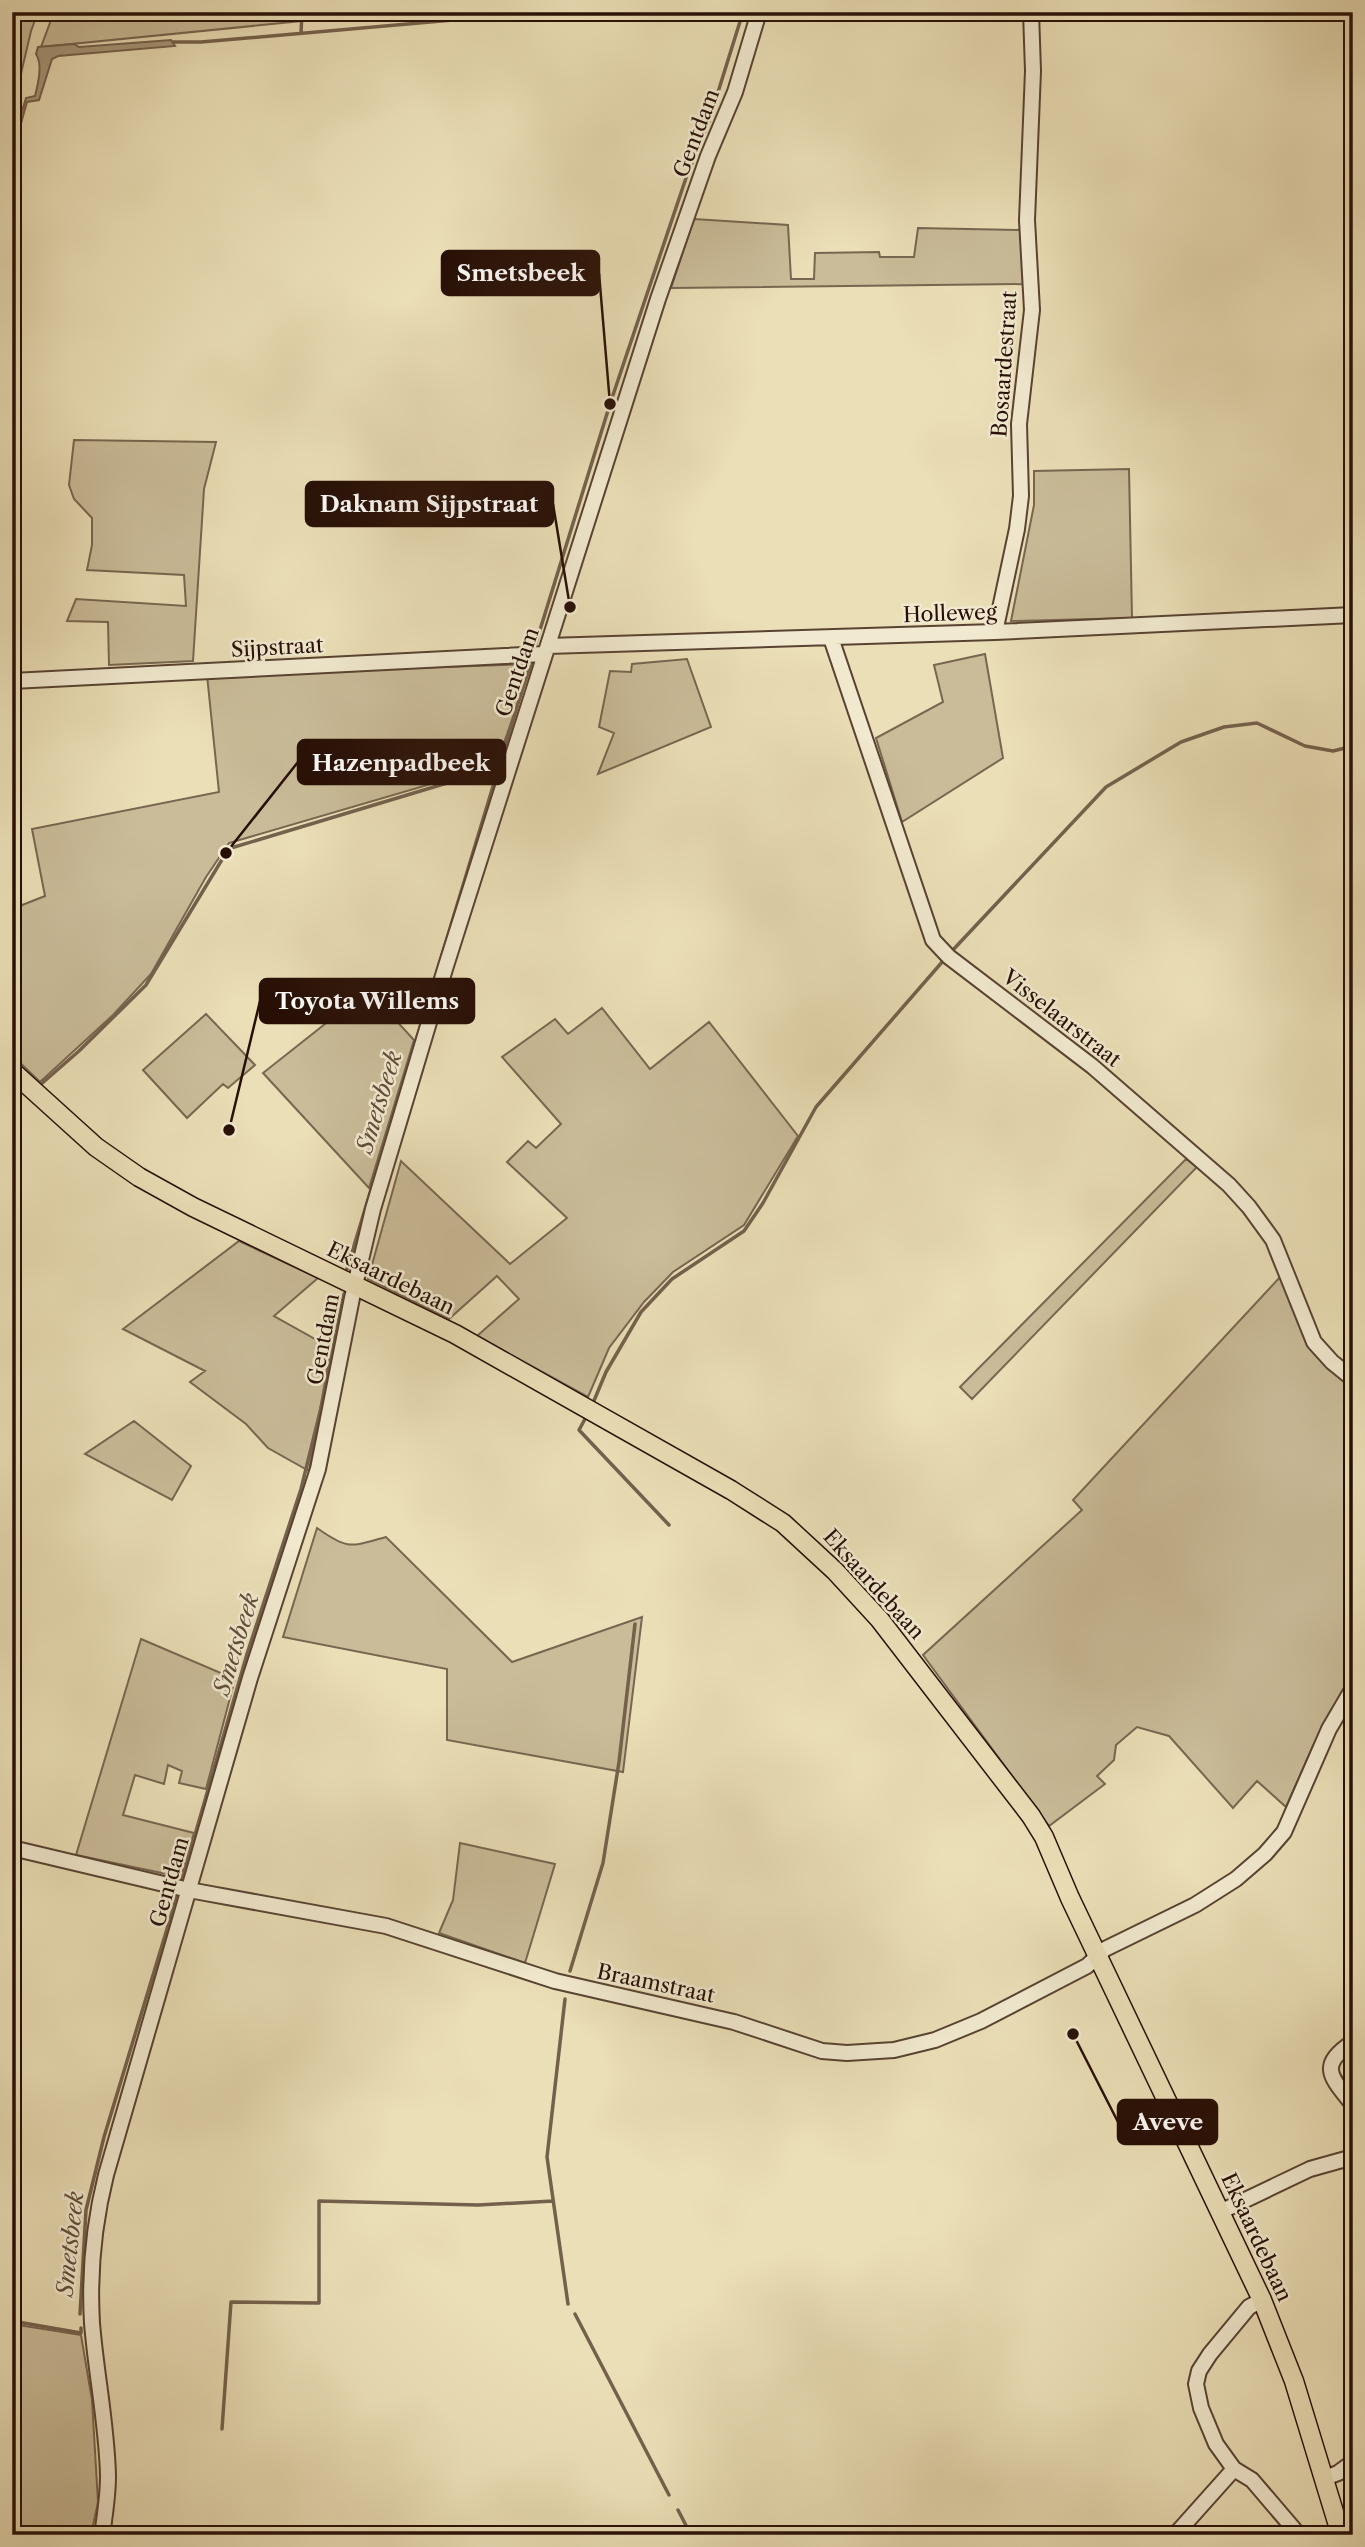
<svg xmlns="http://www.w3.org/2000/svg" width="1365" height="2547" font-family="'Libre Caslon Text',serif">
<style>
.green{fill:#cabc99;stroke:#786650;stroke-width:2}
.water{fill:#a8987b;stroke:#74614c;stroke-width:2}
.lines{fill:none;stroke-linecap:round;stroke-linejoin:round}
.stream{stroke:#74614c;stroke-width:3.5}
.minor-casing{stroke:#584332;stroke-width:18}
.major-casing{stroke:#270f06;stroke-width:21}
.minor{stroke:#f2ead0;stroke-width:14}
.major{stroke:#ebdfb7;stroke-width:18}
.labels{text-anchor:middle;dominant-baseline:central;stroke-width:5;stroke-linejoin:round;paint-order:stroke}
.street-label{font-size:21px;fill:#270f06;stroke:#f2ead0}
.water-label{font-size:23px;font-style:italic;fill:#614d3b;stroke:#f2ead0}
.leader{fill:none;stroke:#270f06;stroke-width:2.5}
.callout-dot{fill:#270f06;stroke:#f2ead0;stroke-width:2.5}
.callout{fill:#270f06;stroke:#270f06;stroke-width:2.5}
.callout-label{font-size:23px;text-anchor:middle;font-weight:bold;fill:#fff}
</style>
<rect width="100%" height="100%" fill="#ebdfb7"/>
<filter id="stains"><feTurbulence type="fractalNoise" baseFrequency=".00286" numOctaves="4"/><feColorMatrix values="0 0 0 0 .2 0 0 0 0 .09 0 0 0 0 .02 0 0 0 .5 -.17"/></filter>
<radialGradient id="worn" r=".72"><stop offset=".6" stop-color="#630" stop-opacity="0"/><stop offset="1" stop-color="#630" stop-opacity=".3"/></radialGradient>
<path class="green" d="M12,12H38L31,31L12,112Z
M54,12H412L373,14L41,47Z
M694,219L788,225L791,279H814L815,253L879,252L880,257H914L918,228L1024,230L1028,284L671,288Z
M74,440L216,442L204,489L193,661L109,665L108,622L67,621L76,599L186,606L184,575L87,570L92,545V518L74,499L69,485Z
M1129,469L1132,618L1011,621L1034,505V471Z
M985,654L1003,758L902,822L876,738L943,702L934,665Z
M687,659L711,727L598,774L614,733L599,727L610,671L631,672L632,664Z
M532,664L496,765L229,843L206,877L151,974L113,1015L40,1082L12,1055V909L45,896L32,829L219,792L207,675Z
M368,990L414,1040L369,1188L263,1073Z
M602,1008L650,1069L709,1022L798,1136L744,1225L673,1272L644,1302L609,1348L588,1397L477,1336L519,1299L497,1276L449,1319L368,1279L401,1161L510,1264L567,1218L507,1162L528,1141L536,1148L561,1124L502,1057L555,1019L568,1034Z
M206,1014L255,1065L228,1088L223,1084L187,1118L143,1070Z
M1186,1159L1197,1167L972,1399L960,1387Z
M239,1241L318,1278L274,1316L331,1348L309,1471L268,1448L246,1424L190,1382L205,1371L123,1329Z
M1281,1276L1334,1372L1353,1388V1674L1313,1746L1286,1807L1257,1781L1233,1808L1169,1736L1137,1727L1116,1745L1114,1760L1097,1776L1105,1784L1049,1826L923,1655L1082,1510L1073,1500Z
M134,1421L191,1466L172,1500L85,1454Z
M317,1528C348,1550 350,1547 386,1537L512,1662L642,1617L623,1772L447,1740V1669L283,1637Z
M141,1639L235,1679L206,1789L179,1783L182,1771L168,1765L164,1784L135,1775L123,1815L194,1833L181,1877L76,1855Z
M460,1843L555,1864L525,1963L439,1933L453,1900Z
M12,2324L81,2335L92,2400L98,2502L91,2535H12Z"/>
<path class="water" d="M171,40L175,46L58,56L52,59L39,100L27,102L20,127H17L26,98L35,96C38,84 43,64 36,54L38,47L74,44L79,47Z"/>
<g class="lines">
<path class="stream" d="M682,12L719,14L741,19
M301,33L302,12
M173,42H201L511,15L597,12
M535,646L610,404L687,175L709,121L743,12
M951,952L1106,787L1181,742L1224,727L1257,723L1305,746L1333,751L1353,746
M40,1085L79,1051L146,985L226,853L231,848L477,774
M347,1269L530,664
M593,1403L606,1372L641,1312L672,1279L744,1231L763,1203L816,1107L943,961
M585,1419L579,1430L669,1525
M182,1880L247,1654L301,1489L322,1404L344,1294
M570,1971L603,1863L619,1762L635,1624
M565,1999L547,2157L568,2304
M80,2314L86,2210L104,2137L177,1896
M575,2314L669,2495
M12,2321L81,2333V2328
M222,2429L231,2302L319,2303V2201L478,2205L553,2201
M678,2510L691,2535"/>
<g class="minor-casing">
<path id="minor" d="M995,632L1017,529L1021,496L1019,424L1032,310L1027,220L1033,71L1031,12
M831,638L933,940L949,957L1092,1066L1229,1185L1249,1207L1273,1240L1314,1342L1332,1362L1353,1379
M548,646L995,632L1353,615
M12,681L544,654
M12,1848L189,1890L386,1926L555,1981L734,2022L822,2051L847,2053L894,2050L935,2040L981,2021L1087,1966L1105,1949L1195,1905L1236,1879L1265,1854L1284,1832L1329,1729L1353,1688
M1353,2042C1317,2066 1331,2077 1353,2105
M1220,2212L1310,2169L1353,2157
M1262,2300L1249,2307L1210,2354L1199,2371L1196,2384L1201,2408L1216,2444L1234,2469L1252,2480L1299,2535
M1325,2478L1338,2473L1353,2462
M102,2535C105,2515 108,2496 108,2476C107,2425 96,2374 92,2323C89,2272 94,2223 106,2175L250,1678L318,1469L352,1298L373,1209L445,969L658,299L708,156L735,92L759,12
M1175,2535L1234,2469"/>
</g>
<g class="major-casing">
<path id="major" d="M12,1071L96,1147L139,1177L193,1207L455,1334L731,1490L783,1523L835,1571L880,1620L1031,1816L1044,1837L1070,1898L1262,2300L1294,2381L1341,2535"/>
</g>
<use href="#minor" class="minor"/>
<use href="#major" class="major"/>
</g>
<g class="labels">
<g class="street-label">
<text transform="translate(696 133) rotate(-69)">Gentdam</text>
<text transform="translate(1004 364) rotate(-86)">Bosaardestraat</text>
<text transform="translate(950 613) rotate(-2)">Holleweg</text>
<text transform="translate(277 647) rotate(-3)">Sijpstraat</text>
<text transform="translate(517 672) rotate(-71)">Gentdam</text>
<text transform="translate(1062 1018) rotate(38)">Visselaarstraat</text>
<text transform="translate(391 1278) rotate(26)">Eksaardebaan</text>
<text transform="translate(323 1339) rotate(-79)">Gentdam</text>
<text transform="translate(874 1584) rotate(48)">Eksaardebaan</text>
<text transform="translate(169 1882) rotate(-74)">Gentdam</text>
<text transform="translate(656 1983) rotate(12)">Braamstraat</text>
<text transform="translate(1257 2237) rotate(65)">Eksaardebaan</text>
</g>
<g class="water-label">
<text transform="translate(379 1102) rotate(-73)">Smetsbeek</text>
<text transform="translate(236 1644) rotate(-73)">Smetsbeek</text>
<text transform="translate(70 2244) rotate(-84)">Smetsbeek</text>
</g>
</g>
<path class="leader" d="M610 404L599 273M570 607L553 504M226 853L298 762M229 1130L260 1001M1073 2034L1118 2122"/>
<g class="callout-dot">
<circle cx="610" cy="404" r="7"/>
<circle cx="570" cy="607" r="7"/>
<circle cx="226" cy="853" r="7"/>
<circle cx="229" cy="1130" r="7"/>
<circle cx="1073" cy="2034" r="7"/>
</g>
<g class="callout">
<rect x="442" y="251" width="157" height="44" rx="7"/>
<rect x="306" y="482" width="247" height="44" rx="7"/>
<rect x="298" y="740" width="207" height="44" rx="7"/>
<rect x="260" y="979" width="214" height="44" rx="7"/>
<rect x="1118" y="2100" width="99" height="44" rx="7"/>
</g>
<g class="callout-label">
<text x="521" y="281">Smetsbeek</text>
<text x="429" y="512">Daknam Sijpstraat</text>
<text x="401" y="771">Hazenpadbeek</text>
<text x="367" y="1009">Toyota Willems</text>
<text x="1168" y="2130">Aveve</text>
</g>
<rect width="1365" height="2547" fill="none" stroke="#ebdfb7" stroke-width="42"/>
<rect x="14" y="14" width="1337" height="2519" fill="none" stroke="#270f06" stroke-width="3.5"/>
<rect x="21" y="21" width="1323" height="2505" fill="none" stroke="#270f06" stroke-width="2"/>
<rect width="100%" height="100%" filter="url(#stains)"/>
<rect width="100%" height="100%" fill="url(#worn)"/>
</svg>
